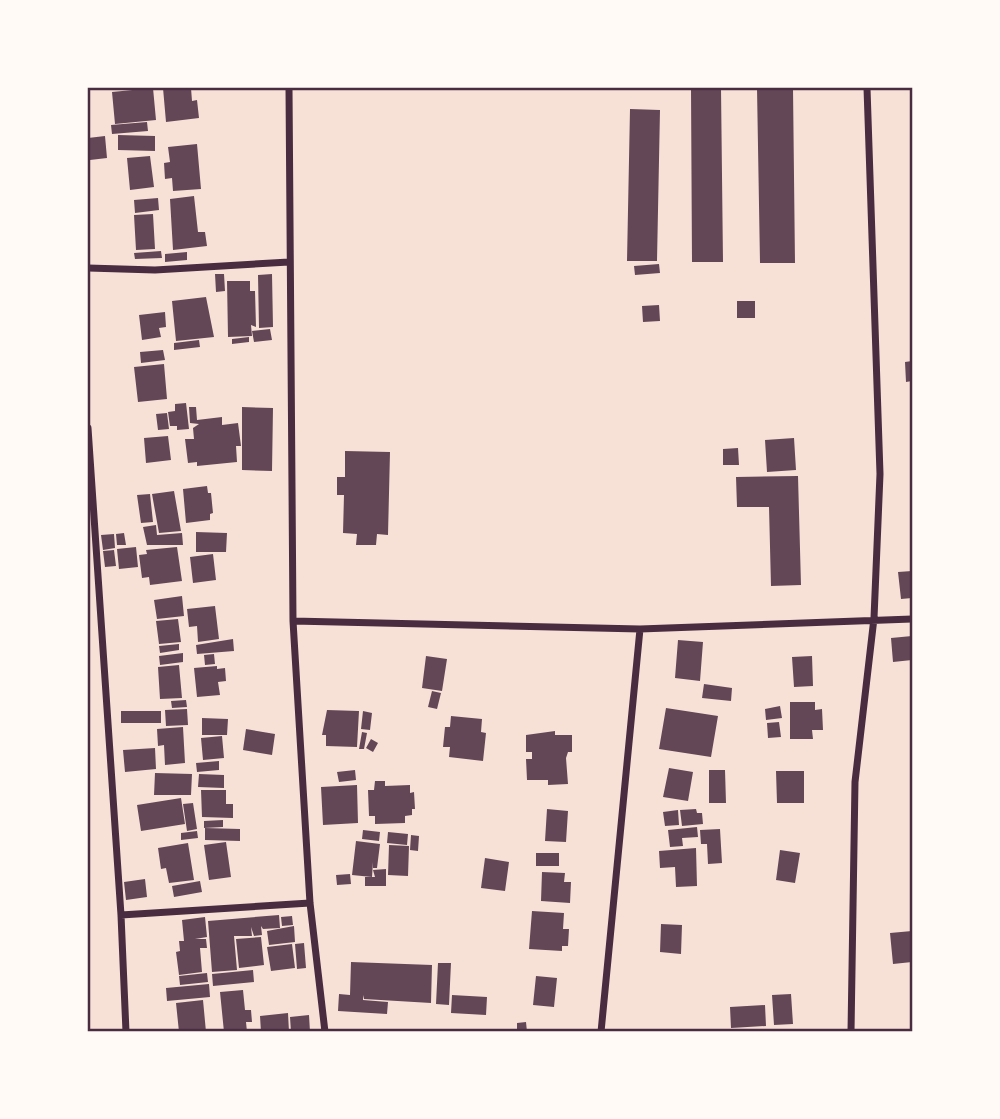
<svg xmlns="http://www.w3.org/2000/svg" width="1000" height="1119" font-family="Helvetica,sans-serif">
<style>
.building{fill:#644757}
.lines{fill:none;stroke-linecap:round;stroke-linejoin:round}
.minor{stroke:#4a2c40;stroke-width:7}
.neatline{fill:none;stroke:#4a2c40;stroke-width:2.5}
</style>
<rect width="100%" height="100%" fill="#f7e1d7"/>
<path class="building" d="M153,88L156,120L115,124L112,92Z
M163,88H191L192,101L197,100L199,118L166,122Z
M691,88H721L723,262H692Z
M757,88H793L795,263H760Z
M630,109L660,110L657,261H627Z
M147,122L148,131L112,134L111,125Z
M118,135L155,136V151L118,150Z
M105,136L107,158L90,160L88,138Z
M197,144L201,189L173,191L172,178L165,179L164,163L170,162L168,147Z
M150,156L154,187L130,190L127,158Z
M194,196L198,232H205L207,246L173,250L170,199Z
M158,198L159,210L135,213L134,200Z
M153,214L155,249L136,250L134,215Z
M161,251L162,258L135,259L134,253Z
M187,252V260L165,262V254Z
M659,264L660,273L635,275L634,266Z
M215,274H224L225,291L216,292Z
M272,274L273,327L259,328L258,275Z
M227,281H250V291H255L256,327L251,325L252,336L228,337Z
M206,297L214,337L176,341L172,301Z
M737,301H755V318H737Z
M659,305L660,321L643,322L642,306Z
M165,312L166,327L159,328L161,337L142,340L139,315Z
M270,329L272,340L254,342L252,331Z
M249,337V342L232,344V339Z
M199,340L200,347L174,350V343Z
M163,350L165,360L141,363L140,352Z
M912,361V381L906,382L905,362Z
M164,364L167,399L138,402L134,367Z
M186,403L189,429L177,430V426H170L168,412L175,411V404Z
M189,407H196L197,420L222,417V425L238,423L241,446H236L237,462L197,466V462L188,463L185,439H194L193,428L199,424L190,423Z
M242,407L273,408L272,471L242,470Z
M167,413L169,429L158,430L156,414Z
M168,436L171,460L146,463L144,438Z
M794,438L796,470L767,472L765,440Z
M738,448L739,465H723V449Z
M345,451L390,452L388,535L377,534L376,545H356L357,534L343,533L344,495H337V477H345Z
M798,476L801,585L771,586L769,507H737L736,477Z
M207,486L208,493H211L213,513L210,514V520L186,523L183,489Z
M174,491L181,531L159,533L152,494Z
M150,494L153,522L141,523L137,495Z
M156,525L157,535L182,533L183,545H147L143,527Z
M196,532L227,533L226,552H196Z
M124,533L126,545H117L116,534Z
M114,534L115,548L103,550L101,535Z
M136,547L138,567L119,569L117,549Z
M177,547L182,581L150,585L149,577L142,578L139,555L147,554L146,550Z
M114,550L116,566L105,567L103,551Z
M213,554L216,580L193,583L190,557Z
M912,571V598L901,599L898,572Z
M182,596L184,616L157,619L154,600Z
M215,606L219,639L198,642L197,626L189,627L187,609Z
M178,619L181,642L159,644L156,621Z
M912,636V660L893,662L891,638Z
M233,639L234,651L197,654L196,645Z
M678,640L703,642L700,681L675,678Z
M179,644V650L160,653L159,646Z
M183,653V662L160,665L159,656Z
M214,654L215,664L205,665L204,655Z
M426,656L447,659L442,691L422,688Z
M812,656L813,686L794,687L792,657Z
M179,665L182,698L160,699L158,667Z
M217,666V669L225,668L226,681L218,682L220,695L197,697L194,668Z
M704,684L732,688L731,701L702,698Z
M432,691L441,693L437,709L428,707Z
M186,700L187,707L172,708L171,701Z
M790,702H815V710L822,709L823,730H812L813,739H790Z
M780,706L782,718L766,720L765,709Z
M666,708L718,716L711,757L659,749Z
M187,709L188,725L166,726L165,710Z
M327,710L359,711L357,747L326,746V735H322Z
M121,711H161V723H121Z
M363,711L372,713L370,730L361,729Z
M451,716L482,719L481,732L486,733L483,761L449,757L450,747H443L445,727H450Z
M202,718L228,719L227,735H202Z
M779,722L781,737L768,738L767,723Z
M183,727L185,763L165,765L164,745L158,746L157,729Z
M246,729L275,734L272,755L243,750Z
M555,731V735H572V752H568L566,758L568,784L548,785V780H527L526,759H532V752H526V735Z
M362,732L367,733L364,749H359Z
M222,736L224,758L203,760L201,738Z
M371,739L378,743L373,752L366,748Z
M155,748L156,769L125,772L123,750Z
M219,761V770L197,772L196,763Z
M669,768L693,772L688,801L663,797Z
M355,770L356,780L339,782L337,772Z
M709,770H725L726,803H709Z
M776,771H804V803H777Z
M155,773L192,774L191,795H154Z
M199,774L224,775V788L198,787Z
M375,781H385V786L410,785V793L414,792L415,809H412V815L405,816V823L375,824V816H369L368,790H374Z
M357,785L358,823L323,825L321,787Z
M201,790H226V804H233V818L202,817Z
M181,798L185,824L141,831L137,805Z
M193,803L197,829L187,831L183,804Z
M547,809L568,811L566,842L545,841Z
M696,809L697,813H702L703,824L682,826L680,810Z
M678,810L679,825L665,826L663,812Z
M223,820V827L204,828V821Z
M697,827L698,837L682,838L683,846L670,847L668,830Z
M205,828L240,829V841L205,840Z
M720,829L722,863L708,864L707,844H701L700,830Z
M363,830L380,832L379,841L362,839Z
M197,831L198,838L181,840V833Z
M388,832L408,834L407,845L387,843Z
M411,835L419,836L418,851L410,850Z
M356,841L380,844L377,868H373V862L372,877L352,875Z
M226,842L231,877L209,880L204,845Z
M188,843L194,880L169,883L166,868L161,869L158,848Z
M389,845L409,846L408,876L388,875Z
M696,848L697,886L676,887L675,867L660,868L659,851Z
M780,850L800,853L795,883L776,880Z
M536,853H559V866H536Z
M485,858L509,862L505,891L481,888Z
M386,869V886H365V877H375L373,870Z
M542,872L565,873L564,882H571L570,903L541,901Z
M350,874L351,884L337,885L336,875Z
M145,879L147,897L126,900L124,882Z
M200,881L202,892L174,897L172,886Z
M532,911L564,913L563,929H569L568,946H562V951L529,949Z
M279,915L280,928L263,929L261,926L262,935L254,936L251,927L252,936H234L237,970L212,972L208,921Z
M292,916L293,925L282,926L281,917Z
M205,917L207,937L195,939H206L207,948H200L202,972L179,975L176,952L180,951L179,941H184L182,920Z
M661,924L682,925L681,954L660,952Z
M294,926L295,942L269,945L267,931Z
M912,931V962L893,964L890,933Z
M261,937L264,965L239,968L236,939Z
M304,943L306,968L297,969L295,944Z
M292,944L295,968L271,971L267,947Z
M351,962L432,965L431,1003L364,999L363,995V1000L388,1002L387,1014L338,1011L339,994L350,995Z
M438,963H451L449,1005L436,1004Z
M253,970L254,982L213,986L212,974Z
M207,973L208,982L180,985L179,976Z
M536,976L557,978L554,1007L533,1005Z
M209,984L210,997L167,1001L166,988Z
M243,990L245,1010H251L252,1022H246L247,1032H224L220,992Z
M791,994L793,1024L774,1025L772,995Z
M452,995L487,997L486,1015L451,1013Z
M203,1000L206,1032H179L176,1003Z
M765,1005L766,1026L731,1028L730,1007Z
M288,1013L289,1032H261L260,1016Z
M309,1015L310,1032H291L290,1017Z
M526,1022L527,1032H517V1023Z"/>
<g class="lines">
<path class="minor" d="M289,88L293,621L310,903L325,1032
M88,268L155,270L289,262
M88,428L121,915L126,1032
M293,621L640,629L912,619
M121,915L310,903
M601,1032L640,629
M851,1032L855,782L874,618L880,474L867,88"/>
</g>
<rect width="1000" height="1119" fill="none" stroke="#fffaf5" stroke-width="178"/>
<rect x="89" y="89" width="822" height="941" class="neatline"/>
</svg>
